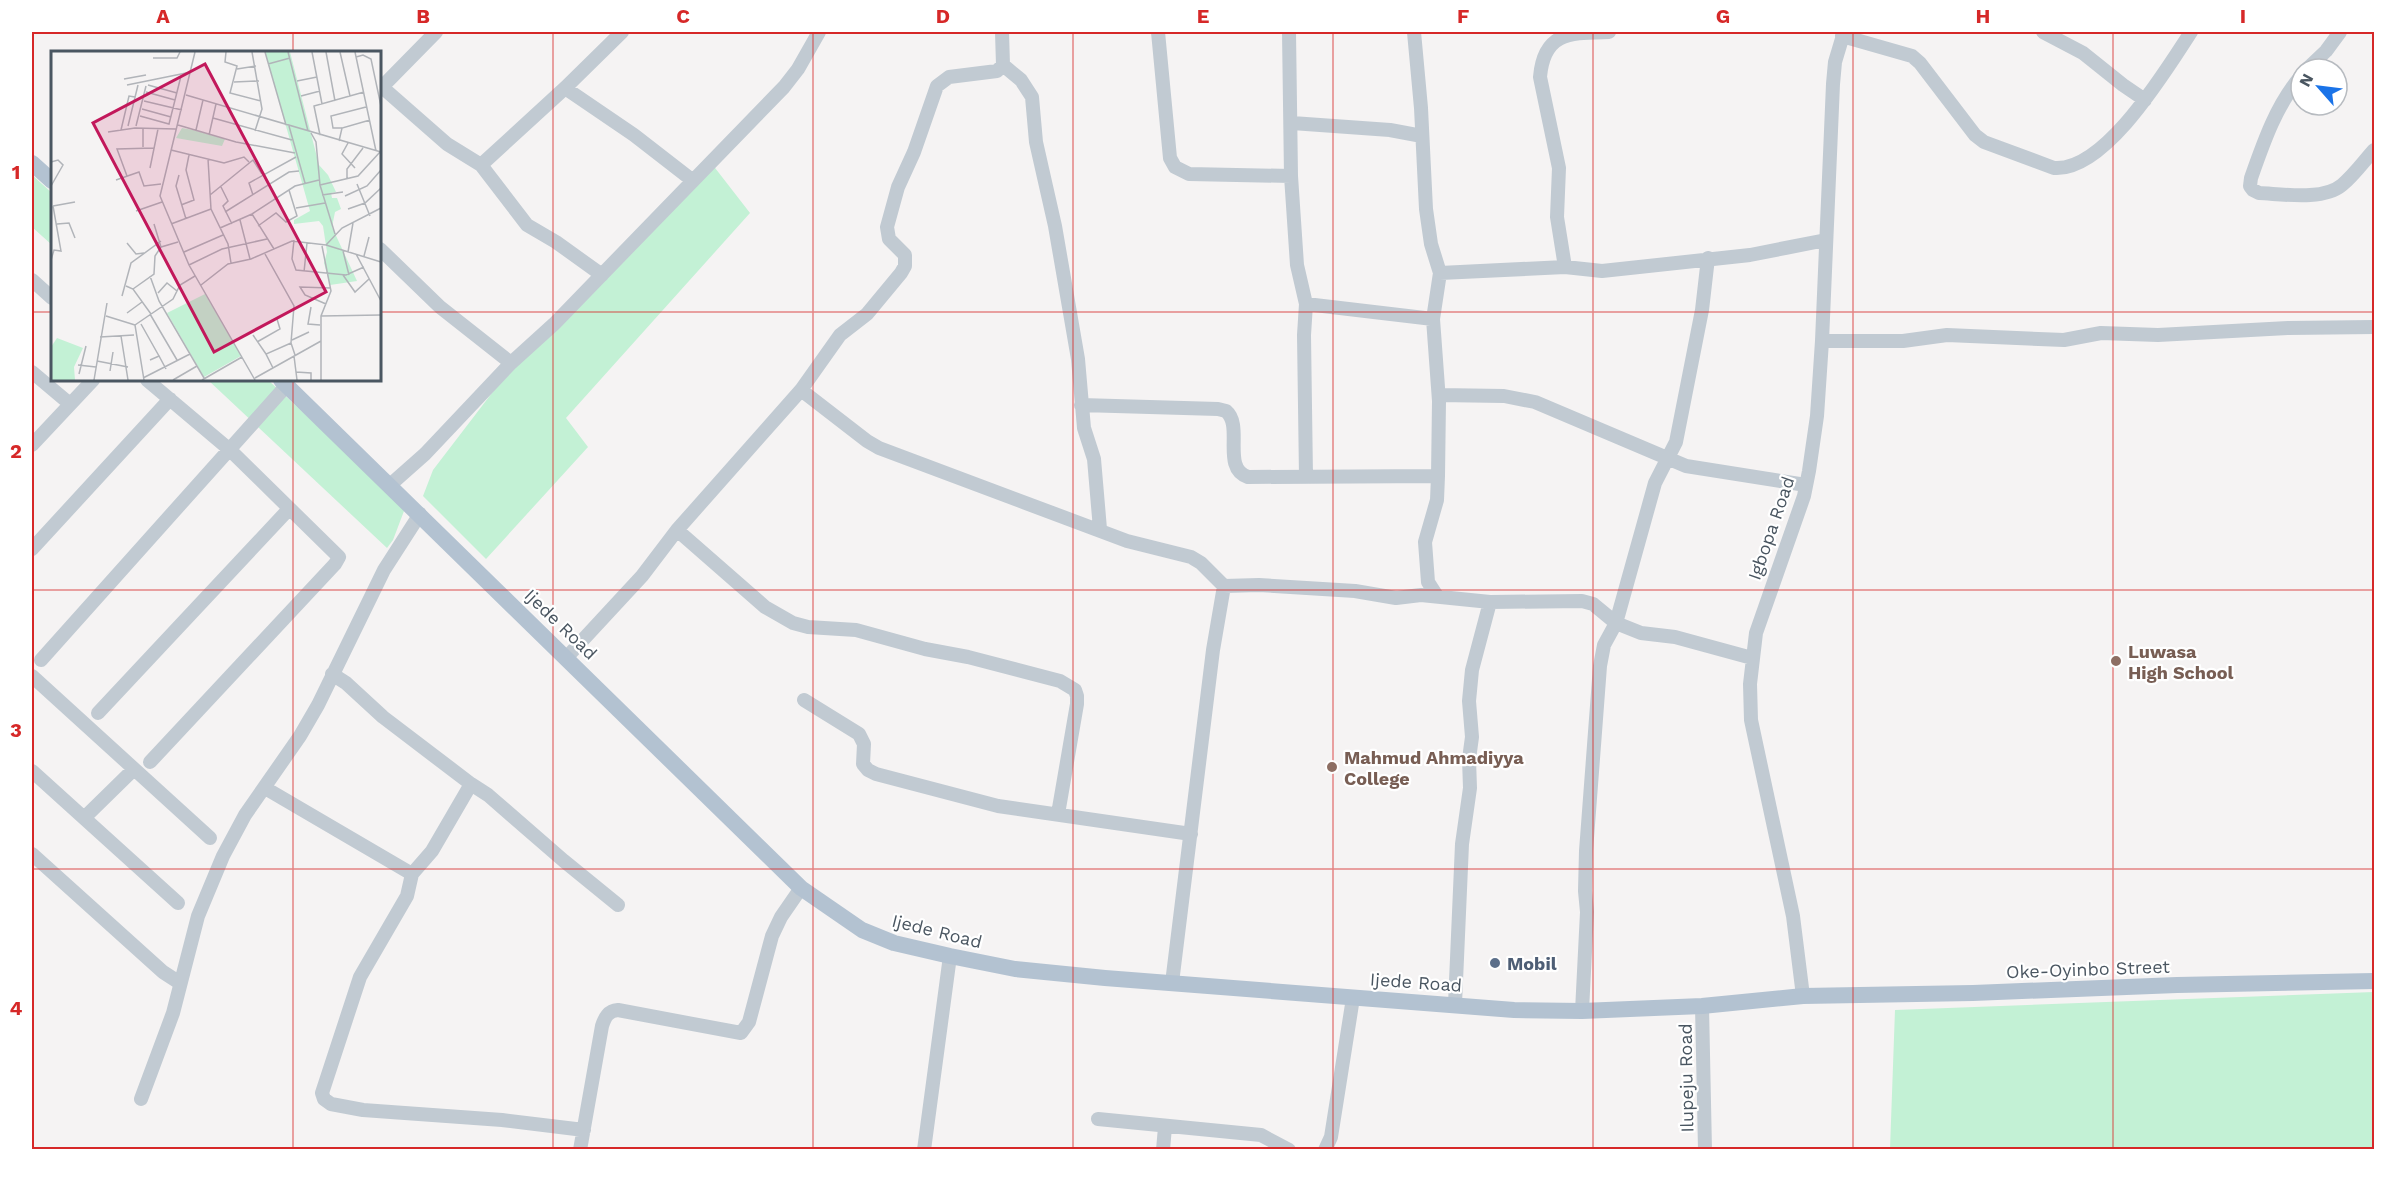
<svg xmlns="http://www.w3.org/2000/svg" width="2406" height="1181" font-family="'Work Sans',sans-serif">
<style>
.green{fill:#c3f1d5}
.lines{fill:none;stroke-linecap:round;stroke-linejoin:round}
.minor{stroke:#c1cad2;stroke-width:14}
.major{stroke:#b3c2d1;stroke-width:16}
.grid{fill:none;stroke:#d62828;stroke-width:1.5;stroke-opacity:0.55}
.education-dot{fill:#8d6e63;stroke:#fff;stroke-width:2}
.service-dot{fill:#5c6f8a;stroke:#fff;stroke-width:2}
.labels{text-anchor:middle;dominant-baseline:central;stroke-width:4.5;stroke-linejoin:round;paint-order:stroke}
.street-label{font-size:18px;fill:#4a5661;stroke:#fff}
.education-label{font-size:18px;font-weight:bold;fill:#785e54;stroke:#fff;text-anchor:start}
.service-label{font-size:18px;font-weight:bold;fill:#4e5e75;stroke:#fff;text-anchor:start}
.inset-road{fill:none;stroke:#b1b4b9;stroke-width:1.5}
.view{fill:#c2185b;fill-opacity:0.15;stroke:#c2185b;stroke-width:3}
.inset-edge{fill:none;stroke:#4a5661;stroke-width:3}
.neatline{fill:none;stroke:#d62828;stroke-width:2}
.grid-label{font-size:20px;text-anchor:middle;font-weight:bold;fill:#d62828}
</style>
<rect width="100%" height="100%" fill="#f5f3f3"/>
<path class="green" d="M712,164L750,213L566,418L588,447L486,559L423,496L433,470L495,389Z
M32,175L52,193V245L32,227Z
M208,380H268L399,501L404,511L393,540L387,548Z
M2374,992V1149H1890L1895,1010Z"/>
<g class="lines">
<path class="minor" d="M1002,32L1003,65L1021,80L1032,97L1036,142L1055,226L1078,359L1084,428L1094,459L1100,529
M1158,32L1170,158L1175,167L1189,174L1291,176
M1289,32L1291,176L1297,265L1306,304L1304,335L1306,477
M1414,32L1421,108L1426,209L1431,244L1440,273L1433,319L1439,401L1438,476L1437,500L1425,542L1428,582L1437,596
M2043,32L2083,53L2123,85L2145,100
M1842,36L1912,56L1920,63L1975,135L1984,142L2054,168C2105,172 2166,70 2191,32
M2307,69L2326,51L2340,32
M2301,76C2276,106 2264,141 2251,178L2250,186L2253,190L2259,193C2282,194 2323,201 2342,185C2354,175 2364,161 2374,150
M382,87L447,144L481,165L527,225L556,242L602,275
M565,88L634,135L692,180
M380,89L436,32
M1292,123L1390,130L1422,136
M481,165L565,88L622,32
M380,249L440,307L511,363
M1565,267L1557,217L1559,168L1540,77C1544,31 1571,33 1609,32
M1440,273L1565,267L1602,271L1750,255L1826,240
M32,280L52,298
M1306,304L1433,319
M1822,341H1903L1947,335L2064,340L2101,333L2158,335L2288,328L2374,327
M32,372L70,404
M147,380L230,450L339,557L335,564L150,762
M801,390L867,441L879,448L1127,541L1191,557L1201,563L1224,586L1259,585L1355,591L1396,598L1421,595L1490,602L1582,601L1593,604L1616,623L1641,633L1675,637L1752,658
M1439,395L1504,396L1535,402L1686,466L1806,485
M1081,405L1218,409L1226,411C1244,426 1221,468 1248,477L1438,476
M32,445L93,380
M390,485L425,454L511,363L554,324L784,87L798,69L819,32
M677,530L765,607L793,623L808,627L856,630L925,649L968,657L1060,681L1075,690L1077,696V704L1058,814
M32,549L170,399
M567,657L642,576L677,530L801,390L840,335L867,314L901,273L905,266V255L889,239L887,227L898,187L914,152L937,86L949,77L997,71L1003,65
M41,660L287,385
M332,674L346,683L383,717L471,784L488,795L564,861L618,905
M32,676L210,838
M804,700L859,734L864,744L863,764L868,770L876,774L998,806L1191,834
M98,713L289,509
M32,771L178,903
M471,784L432,851L412,874L407,896L360,977L322,1093L324,1099L331,1104L363,1110L502,1120L584,1130
M265,788L412,874
M84,818L133,770
M32,854L163,972L180,983
M1172,983L1213,650L1224,586
M1803,996L1793,916L1751,720L1750,684L1756,633L1804,496L1809,471L1817,416L1822,341L1833,84L1835,62L1844,32
M1455,1004L1462,844L1470,788L1469,759L1472,737L1469,701L1472,670L1490,602
M1702,1006L1705,1150
M1582,1011L1587,912L1585,891L1586,851L1600,666L1604,645L1616,623L1655,483L1676,442L1702,310L1708,258
M141,1099L173,1013L198,916L223,856L245,815L300,736L318,705L384,570L420,514
M1098,1119L1261,1135L1289,1150
M580,1150L602,1026C605,1017 608,1011 618,1010L741,1033L749,1022L772,936L781,917L801,888
M924,1150L950,956
M1163,1150L1165,1127
M1325,1150L1331,1137L1353,998"/>
<path class="major" d="M32,163L52,181
M281,380L801,888L862,930L894,943L950,956L1015,969L1105,978L1514,1010L1582,1011L1702,1006L1803,996L1973,993L2177,985L2374,981"/>
</g>
<path class="grid" d="M293,32V52M553,32V1150M813,32V1150M1073,32V1150M1333,32V1150M1593,32V1150M1853,32V1150M2113,32V1150M32,312H52M380,312H2374M293,380V1150M32,590H2374M32,869H2374"/>
<g class="education-dot">
<circle cx="2116" cy="661" r="6"/>
<circle cx="1332" cy="767" r="6"/>
</g>
<circle class="service-dot" cx="1495" cy="963" r="6"/>
<g class="labels">
<g class="street-label">
<text transform="translate(1771 528) rotate(-71)">Igbopa Road</text>
<text transform="translate(561 624) rotate(44)">Ijede Road</text>
<text transform="translate(937 931) rotate(14)">Ijede Road</text>
<text transform="translate(2088 969) rotate(-2)">Oke-Oyinbo Street</text>
<text transform="translate(1416 982) rotate(4)">Ijede Road</text>
<text transform="translate(1686 1078) rotate(-91)">Ilupeju Road</text>
</g>
<g class="education-label">
<text x="2128" y="651">Luwasa<tspan x="2128" dy="21">High School</tspan></text>
<text x="1344" y="757">Mahmud Ahmadiyya<tspan x="1344" dy="21">College</tspan></text>
</g>
<g class="service-label">
<text x="1507" y="963">Mobil</text>
</g>
</g>
<g transform="translate(51 51)">
<rect width="330" height="330" fill="#f5f3f3"/>
<path d="M214,1H239L268,114L277,124L285,141L280,142L281,147H286L290,158L284,161L281,176L306,230L279,234L273,212L276,201L272,175L268,170L243,173V169L259,160ZM131,77L142,79L174,88L171,95L125,87ZM154,243L190,305L153,326L116,262ZM6,287L32,297L23,316L24,329H0V296Z" fill="#c3f1d5"/>
<path class="inset-road" d="M144,1L109,145L138,214L204,329M175,1L174,11L186,15L179,42L210,50M201,1L211,58L204,80M214,1L235,74M237,1L257,80M261,1L271,53M275,1L284,50M289,1L299,45M304,1L325,100M305,6L312,4L320,8L330,55M102,7H126L129,1M217,13L239,7M186,18L205,15M73,28L95,24M246,30L266,26M183,31L208,30M76,34L140,21M97,34L126,42M95,41L124,49M135,44L330,101M250,45L269,40M93,50L131,59M91,58L120,66M89,65L118,73L130,25M162,67L241,89M127,74L185,91L244,102M77,75L87,34M85,75L95,35M238,75L254,132M291,77H282L280,65L315,56M70,79L78,45L84,46M145,79L152,49M57,81L84,77L125,78M260,82L265,91L269,134L284,183M158,84L165,53M269,84L263,55L313,41M288,90L291,77L319,69M297,92L291,103L304,117M92,96V77M120,99L173,112L193,106L198,111M157,108L160,158L177,193L180,212M0,111L7,109L12,114L0,135M99,117L107,78M128,124L125,135L135,168M76,125L66,98L103,97M296,128V118L312,97M65,129L88,121L93,135L110,133M306,133L319,165M269,134L307,125L329,101M170,136L177,150L172,155L181,173M159,144L202,109L211,123M202,144L198,132L245,106M271,144L292,141M294,145L316,135L330,119M130,154L143,149L135,119L138,104M2,155L24,151M245,157L274,152M297,158L314,152L330,137M85,160L111,151M174,161L238,121L248,120M201,163L223,198M189,169L199,208M6,173L18,172L24,187M103,173L110,196L127,191M120,173L160,158M207,175L225,162L235,171L246,165L238,139M169,177L201,163L244,135L268,129M243,189L241,208L245,219L295,224L313,216M76,192L85,203L93,202M275,194L330,211M292,200L298,224M133,201L172,184M297,201L302,172M214,203L243,255L240,292L244,304M305,203L330,250M313,205L318,186M0,209L3,199L10,200L2,155M138,214L171,198L216,188M253,221L256,192M292,224L304,241L318,228M99,225L108,250L153,327M150,234L177,213L200,208L241,190L275,194L291,177L330,157M75,235L82,238L100,263M82,238L103,223L104,205L110,196M107,242L116,232L126,240M71,245L80,212L110,190M275,253L254,244L249,236L280,237M260,256L257,273L269,274M76,262L91,251M99,263L126,309M55,265L84,274M270,265L330,264M90,273L108,305M202,284L215,303M70,285L77,329M49,286L83,284M241,289L258,281M206,291L229,278L226,268M243,305L246,329M99,309L108,305L115,318M46,310L77,316M27,314L45,316M222,317L215,303L240,292M59,320L62,301M245,321L260,322V329M28,323L35,295M92,327L139,303M204,327L270,290M43,329L56,252M93,329L84,274L122,248L129,234L144,225M122,329L146,315M151,329L191,306M270,329V265L280,240L271,195"/>
<path class="view" d="M154,13L275,241L163,301L42,72Z"/>
<rect width="330" height="330" class="inset-edge"/>
</g>
<rect width="2406" height="1181" fill="none" stroke="#ffffff" stroke-width="66"/>
<g transform="translate(2319 87) rotate(298)"><circle r="28" fill="#ffffff" stroke="#b7bbc0" stroke-width="1.5"/>
<path d="M0-4.5L10 22L0 15L-10 22Z" fill="#1a73e8"/>
<text y="-9" font-size="16" font-weight="bold" text-anchor="middle" fill="#4a5661">N</text>
</g>
<rect x="33" y="33" width="2340" height="1115" class="neatline"/>
<g class="grid-label">
<text x="163" y="23">A</text>
<text x="423" y="23">B</text>
<text x="683" y="23">C</text>
<text x="943" y="23">D</text>
<text x="1203" y="23">E</text>
<text x="1463" y="23">F</text>
<text x="1723" y="23">G</text>
<text x="1983" y="23">H</text>
<text x="2243" y="23">I</text>
<text x="16" y="179">1</text>
<text x="16" y="458">2</text>
<text x="16" y="737">3</text>
<text x="16" y="1015">4</text>
</g>
</svg>
